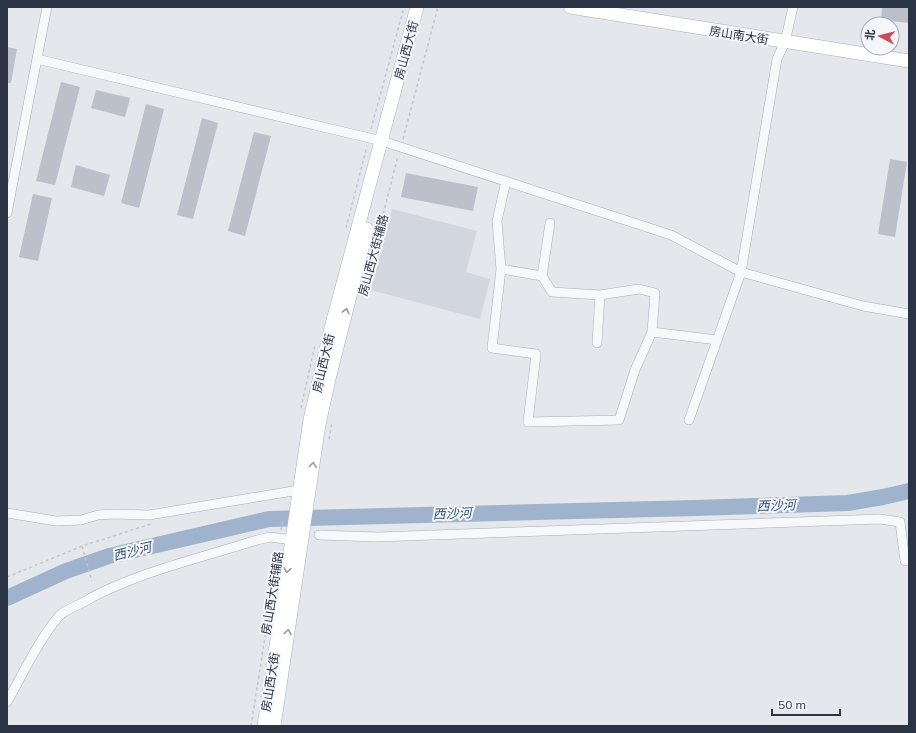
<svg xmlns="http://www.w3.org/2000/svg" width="916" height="733" font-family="Mulish,'Noto Sans SC',sans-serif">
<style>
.built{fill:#d2d6de}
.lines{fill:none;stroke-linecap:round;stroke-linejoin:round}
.river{stroke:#9fb4cc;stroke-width:16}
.building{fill:#bbc0ca}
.street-casing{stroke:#a9aeb7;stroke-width:10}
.secondary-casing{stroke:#a9aeb7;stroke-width:14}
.path{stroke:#c2c5cb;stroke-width:1.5;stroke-dasharray:3 3;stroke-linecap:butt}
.street{stroke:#f7f8fa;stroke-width:9}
.secondary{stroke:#fff;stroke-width:13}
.oneway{stroke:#959aa2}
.labels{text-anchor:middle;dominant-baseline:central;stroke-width:4;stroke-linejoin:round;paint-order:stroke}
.street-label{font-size:12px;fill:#2b3445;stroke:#f4f6f9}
.water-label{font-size:13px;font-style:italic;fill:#34527a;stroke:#f4f6f9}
</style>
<rect width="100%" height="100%" fill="#e4e7ec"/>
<path class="built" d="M392,209L477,231L466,272L490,279L480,319L371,290Z"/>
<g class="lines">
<path class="river" d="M7,598L66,571L109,556L269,519L695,508L848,503L883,497L909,491"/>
</g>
<path class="building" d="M882,7H909V23L881,20Z
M7,47L17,49L11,83H7Z
M61,82L80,87L55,185L36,181Z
M96,90L130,98L125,117L91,108Z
M146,104L164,109L139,208L121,203Z
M202,118L218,123L193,219L177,215Z
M254,132L271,136L245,236L228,231Z
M890,159L907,162L895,237L878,234Z
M76,165L110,175L104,196L71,187Z
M406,173L478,187L473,211L401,197Z
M33,194L52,198L38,261L19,257Z"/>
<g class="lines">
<g class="street-casing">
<path id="street" d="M37,59L382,141L671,235L741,272L863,306L909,314
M506,181L497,221L501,269L492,348L536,354L528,422L619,420L635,370L652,332L717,340
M7,213L47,7
M501,269L542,276L552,292L600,295L639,289L655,293L652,332
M542,276L550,223
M597,343L600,295
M689,420L741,272L777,59L785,42L793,7
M7,513L56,521L81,520L98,515L114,514L149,515L299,490
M319,535L378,537L880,519L900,522L905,561
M7,702C21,677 40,638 59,616C64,611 73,607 80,604C133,573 198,559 257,540L270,537L292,540"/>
</g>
<g class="secondary-casing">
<path id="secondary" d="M570,7L909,61
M264,726L310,420L331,328L417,7
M274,726L319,424L329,379L367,229"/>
</g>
<path class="path" d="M371,129L404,7
M403,139L438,7
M346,228L367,146
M370,266L398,156
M301,408L315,345
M329,439L332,422
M281,530L283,520
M82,546L92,581
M7,577L82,546L151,524
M251,726L279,548"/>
<use href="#street" class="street"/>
<use href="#secondary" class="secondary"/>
</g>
<defs><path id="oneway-chevron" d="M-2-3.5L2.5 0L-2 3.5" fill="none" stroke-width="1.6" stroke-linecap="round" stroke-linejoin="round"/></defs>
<g class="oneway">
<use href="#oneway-chevron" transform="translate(346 311) rotate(-76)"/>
<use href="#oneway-chevron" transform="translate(313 465) rotate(-82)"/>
<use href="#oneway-chevron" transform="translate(287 570) rotate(99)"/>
<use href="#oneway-chevron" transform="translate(288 632) rotate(-81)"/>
</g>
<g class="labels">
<g class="street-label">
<text transform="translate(739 35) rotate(9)">房山南大街</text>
<text transform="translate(406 50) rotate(-75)">房山西大街</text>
<text transform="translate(373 255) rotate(-75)">房山西大街辅路</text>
<text transform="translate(323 363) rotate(-77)">房山西大街</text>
<text transform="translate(272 593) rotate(-81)">房山西大街辅路</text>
<text transform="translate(270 682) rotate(-81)">房山西大街</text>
</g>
<g class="water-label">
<text transform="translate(776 505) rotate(-2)">西沙河</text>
<text transform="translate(452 513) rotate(-2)">西沙河</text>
<text transform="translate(132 551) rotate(-14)">西沙河</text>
</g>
</g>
<rect width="916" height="733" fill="none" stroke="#2b3445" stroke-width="16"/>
<g transform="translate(880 36) rotate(277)"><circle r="19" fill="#f4f6f9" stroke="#a4a8b1"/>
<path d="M0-3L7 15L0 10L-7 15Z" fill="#d1495b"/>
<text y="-6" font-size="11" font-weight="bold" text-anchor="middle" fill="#2b3445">北</text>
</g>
<path d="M772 709v6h68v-6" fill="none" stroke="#2b3445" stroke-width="2"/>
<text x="778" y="709" font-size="12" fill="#2b3445" stroke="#f4f6f9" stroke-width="3" paint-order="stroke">50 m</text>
</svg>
